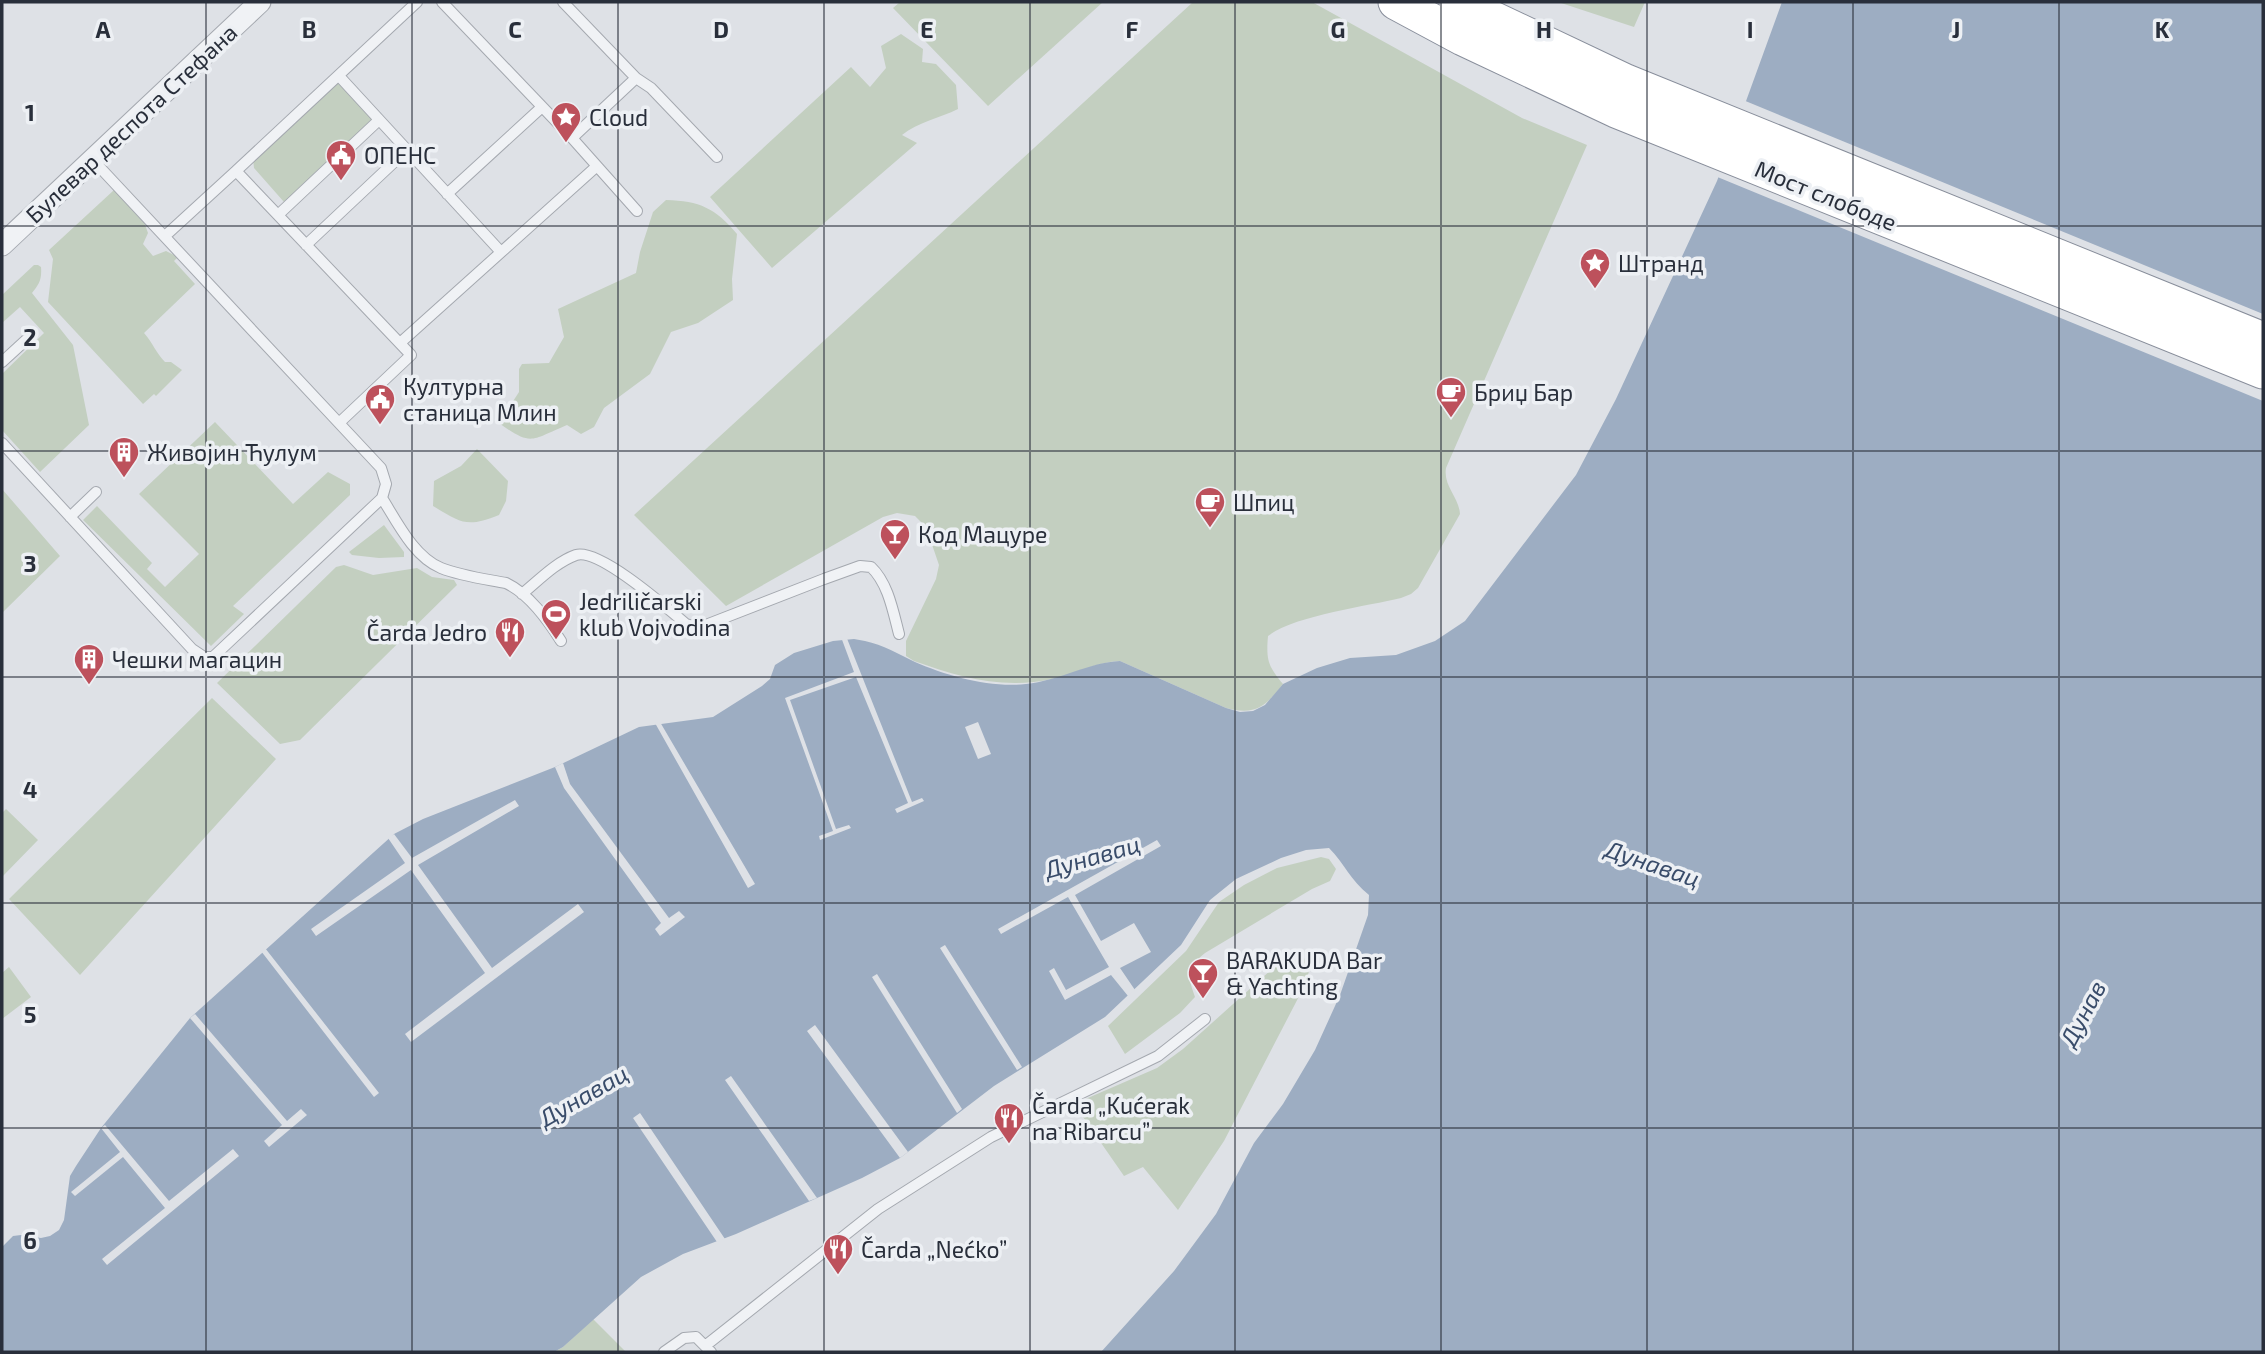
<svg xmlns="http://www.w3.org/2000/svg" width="2265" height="1354" font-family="'Exo 2',sans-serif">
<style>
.green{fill:#c3cfc0}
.water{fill:#9dadc2}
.pier{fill:#dee1e6}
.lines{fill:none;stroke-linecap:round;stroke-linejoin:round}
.service-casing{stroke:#a4a8af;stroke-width:12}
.minor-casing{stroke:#a4a8af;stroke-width:23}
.trunk-casing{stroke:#888e9b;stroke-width:37}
.service{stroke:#f0f2f5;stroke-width:10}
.minor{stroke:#f0f2f5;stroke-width:21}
.trunk{stroke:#fff;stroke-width:35}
.grid{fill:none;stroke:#292f3b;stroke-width:2;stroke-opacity:0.55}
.labels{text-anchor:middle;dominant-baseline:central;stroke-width:7;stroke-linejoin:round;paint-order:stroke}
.poi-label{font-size:23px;fill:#292f3b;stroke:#edf0f4;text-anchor:start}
.street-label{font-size:23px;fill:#292f3b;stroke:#edf0f4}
.water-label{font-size:24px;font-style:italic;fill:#394c6a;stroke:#edf0f4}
.grid-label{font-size:23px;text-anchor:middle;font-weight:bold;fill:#292f3b;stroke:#edf0f4;stroke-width:7;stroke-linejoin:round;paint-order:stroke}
</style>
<rect width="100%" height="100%" fill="#dee1e6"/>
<path class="green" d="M900,2H1103L988,106L893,8Z
M1193,2H1312L1522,118L1587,145L1446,468C1443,486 1459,497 1460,514L1418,588L1411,594L1401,598C1368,606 1293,616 1268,636C1266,660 1268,666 1283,684C1266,706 1256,716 1226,708L1120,661C1097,662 1075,674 1052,679C1003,690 959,677 914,661L906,656V641L936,579L939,565L926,527L915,516L897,513L883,517L726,606L634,515Z
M1558,2H1645L1634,27Z
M901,34L923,49L922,62L936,64L956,85L958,109C940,118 918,122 902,135L917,143L772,268L710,197L851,67L870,87L886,68L881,46Z
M338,81L375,118L284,202L254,168L253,159Z
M114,190L144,222L148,233L143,244L153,256L166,251L178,257L174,261L195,284L144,333C153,343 156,353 165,362H171L182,370L156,396L154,394L143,404L48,302L53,259L49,250Z
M666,200C700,201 715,208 737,234L732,279L733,300L698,323L671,332L650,374L604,408L594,427L581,434L567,425C531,440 532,447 499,423L519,392V369L522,364L549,363L564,337L558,309L636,273L640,252L653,212Z
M34,265H38L41,267C42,280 39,284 32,293L73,345L89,425L40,472L2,430V374L44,333L20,307L2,323V295Z
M215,422L293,504L328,472L350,484V495L233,606L244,614L211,646L83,520L97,506L152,563L147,569L165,587L199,554L139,494Z
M477,449L508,481L506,501L499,515C467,528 461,523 433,506L434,481L461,466Z
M2,489L60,556L2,613Z
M384,525L404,552V557L379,558L352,555L349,552Z
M344,565L373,575L417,568L432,577L454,580L457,585L300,740L280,744L217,683L336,567Z
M212,698L276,759L80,975L9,899Z
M6,809L38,840L2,877V813Z
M1321,857L1329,859L1336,869L1330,881L1312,889L1205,953C1186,969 1187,975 1195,997L1180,1013L1125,1054L1108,1026L1186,951L1219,902L1244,885L1277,868Z
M1291,952L1303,955L1309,970L1307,981L1224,1141L1178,1210L1143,1167L1124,1176L1074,1104L1157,1068L1183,1049Z
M9,967L31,997L2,1019V973Z
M593,1319L626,1352H554L563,1347Z"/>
<path class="water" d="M1782,2H2263V1352H1101L1174,1271L1216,1214L1254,1143L1283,1104L1315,1050L1340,995L1368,915L1369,895C1350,880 1345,864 1329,848L1306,850L1281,858L1236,879L1210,900L1181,945L1105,1017L994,1086L900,1158L862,1178L736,1234L683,1254L641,1277L563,1347L554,1352H2V1247L13,1236L21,1235L41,1238L50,1236L59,1230L64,1220L70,1176L76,1166L101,1128L190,1018L394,834L423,819L555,767L639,727L713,717L762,686L770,679L775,665L794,653L833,641L854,639L865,641C883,645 899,654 915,662C947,676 990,688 1026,684C1058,681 1090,662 1120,661L1226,708L1240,712L1253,711L1265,705L1283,684L1317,668L1350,658L1396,655L1435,641L1465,621L1576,475L1616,399L1717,181Z"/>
<path class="pier" d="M1743,100L2263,314V401L1715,176Z
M846,636L912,802L922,798L924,801L897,813L895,809L908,803L856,677L790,700L836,829L849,825L851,828L820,840L819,836L833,831L785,698L854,672L841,637Z
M660,722L755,884L748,888L655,723Z
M978,722L991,754L978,759L965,727Z
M563,763L570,784L669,918L679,911L685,917L660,936L655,929L661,923L564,788L555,767Z
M515,800L519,806L418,865L492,968L578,904L584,912L411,1042L405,1034L485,973L411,870L316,936L311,929L405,863L388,838L394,834L412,858Z
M1157,840L1161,846L1075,895L1101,941L1134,923L1151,952L1120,968L1135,990L1128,996L1111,975L1065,1000L1049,971L1054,968L1066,990L1109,967L1068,897L1001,934L998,929Z
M945,945L1022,1067L1017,1070L940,948Z
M265,948L379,1093L374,1097L261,951Z
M877,974L962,1109L957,1113L872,977Z
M195,1014L287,1121L301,1109L307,1115L269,1147L264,1141L282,1125L190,1018Z
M815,1025L908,1152L900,1158L807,1031Z
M731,1076L817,1198L809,1201L725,1080Z
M640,1113L725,1239L717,1242L633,1118Z
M105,1125L169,1201L233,1149L239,1156L107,1265L102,1259L165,1208L123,1157L75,1196L71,1192L120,1152L101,1128Z"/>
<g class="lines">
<g class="service-casing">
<path id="service" d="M442,2L572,138L637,211
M563,2L636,78L651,88L717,157
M339,76L501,252
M572,138L636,78
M447,194L542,107
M278,215L379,120
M165,236L236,171
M306,245L407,150
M400,343L597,166
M2,362L26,340
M339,423L411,355L236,171L417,2
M2,443L192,649L204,657H213L382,498L386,484L381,468L92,159
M382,498C397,522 414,557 441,568C461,576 485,579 506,583C529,594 547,619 561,641
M70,517L96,492
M522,594C538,581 556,562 576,555C599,548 667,608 686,624L698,628L824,579L860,566L871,567C888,583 893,611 899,634
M705,1346L878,1209L991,1137L1158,1056L1205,1019
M664,1352L684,1338L696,1337L711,1352"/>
</g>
<g class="minor-casing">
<path id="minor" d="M2,245L260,2"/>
</g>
<g class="trunk-casing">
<path id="trunk" d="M1396,2L1463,38L1616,110L2263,371
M1457,2L1626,82L2263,340"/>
</g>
<use href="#service" class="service"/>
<use href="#minor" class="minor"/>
<use href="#trunk" class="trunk"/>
</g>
<path class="grid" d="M206,2V1352M412,2V1352M618,2V1352M824,2V1352M1030,2V1352M1235,2V1352M1441,2V1352M1647,2V1352M1853,2V1352M2059,2V1352M2,226H2263M2,451H2263M2,677H2263M2,903H2263M2,1128H2263"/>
<defs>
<g id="sight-pin" transform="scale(1.575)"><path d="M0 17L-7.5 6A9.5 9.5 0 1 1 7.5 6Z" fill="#bd515c" stroke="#edf0f4"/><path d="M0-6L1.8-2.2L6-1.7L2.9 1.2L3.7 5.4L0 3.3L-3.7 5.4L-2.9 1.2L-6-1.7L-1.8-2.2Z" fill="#fff"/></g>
<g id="civic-pin" transform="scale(1.575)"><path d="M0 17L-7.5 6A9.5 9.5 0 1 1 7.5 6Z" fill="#bd515c" stroke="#edf0f4"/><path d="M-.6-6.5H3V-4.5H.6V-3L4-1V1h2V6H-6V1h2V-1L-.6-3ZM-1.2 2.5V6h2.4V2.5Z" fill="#fff"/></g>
<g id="cafe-pin" transform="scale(1.575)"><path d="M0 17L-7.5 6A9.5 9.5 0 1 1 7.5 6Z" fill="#bd515c" stroke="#edf0f4"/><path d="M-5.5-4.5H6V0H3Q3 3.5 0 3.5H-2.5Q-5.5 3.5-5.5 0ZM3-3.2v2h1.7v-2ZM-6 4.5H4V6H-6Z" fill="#fff"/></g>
<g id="building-pin" transform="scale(1.575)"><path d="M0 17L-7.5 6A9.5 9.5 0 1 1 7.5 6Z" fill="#bd515c" stroke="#edf0f4"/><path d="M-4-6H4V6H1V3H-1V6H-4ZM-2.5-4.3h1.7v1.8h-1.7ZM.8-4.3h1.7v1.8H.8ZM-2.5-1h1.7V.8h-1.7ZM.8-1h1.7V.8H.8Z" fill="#fff"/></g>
<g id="bar-pin" transform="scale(1.575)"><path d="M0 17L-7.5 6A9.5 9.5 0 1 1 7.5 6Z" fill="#bd515c" stroke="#edf0f4"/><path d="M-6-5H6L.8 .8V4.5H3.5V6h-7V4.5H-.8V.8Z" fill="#fff"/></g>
<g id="stadium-pin" transform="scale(1.575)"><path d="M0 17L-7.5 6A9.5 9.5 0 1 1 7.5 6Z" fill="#bd515c" stroke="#edf0f4"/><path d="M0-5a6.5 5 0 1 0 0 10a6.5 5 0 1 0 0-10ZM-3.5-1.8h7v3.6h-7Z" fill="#fff"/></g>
<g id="restaurant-pin" transform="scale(1.575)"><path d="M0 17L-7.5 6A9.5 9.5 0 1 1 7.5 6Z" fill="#bd515c" stroke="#edf0f4"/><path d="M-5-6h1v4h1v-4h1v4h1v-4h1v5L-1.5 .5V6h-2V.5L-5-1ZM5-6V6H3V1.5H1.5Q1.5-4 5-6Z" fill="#fff"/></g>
</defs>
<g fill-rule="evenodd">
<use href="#sight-pin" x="566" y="117"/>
<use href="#civic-pin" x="341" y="155"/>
<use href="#sight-pin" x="1595" y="263"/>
<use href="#cafe-pin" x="1451" y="392"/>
<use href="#civic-pin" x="380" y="399"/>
<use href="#building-pin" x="124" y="452"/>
<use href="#cafe-pin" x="1210" y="502"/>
<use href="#bar-pin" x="895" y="534"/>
<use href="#stadium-pin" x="556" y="614"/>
<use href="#restaurant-pin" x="510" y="632"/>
<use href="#building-pin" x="89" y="659"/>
<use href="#bar-pin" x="1203" y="973"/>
<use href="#restaurant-pin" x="1009" y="1118"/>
<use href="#restaurant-pin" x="838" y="1249"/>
</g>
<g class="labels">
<g class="poi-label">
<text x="589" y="117">Cloud</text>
<text x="364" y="155">ОПЕНС</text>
<text x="1618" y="263">Штранд</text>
<text x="403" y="386">Културна<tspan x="403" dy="26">станица Млин</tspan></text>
<text x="1474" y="392">Бриџ Бар</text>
<text x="147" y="452">Живојин Ћулум</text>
<text x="1233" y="502">Шпиц</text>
<text x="918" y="534">Код Мацуре</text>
<text x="579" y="601">Jedriličarski<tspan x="579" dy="26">klub Vojvodina</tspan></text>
<text x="487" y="632" text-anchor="end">Čarda Jedro</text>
<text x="112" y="659">Чешки магацин</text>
<text x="1226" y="960">BARAKUDA Bar<tspan x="1226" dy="26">&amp; Yachting</tspan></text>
<text x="1032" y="1105">Čarda „Kućerak<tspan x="1032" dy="26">na Ribarcu”</tspan></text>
<text x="861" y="1249">Čarda „Nećko”</text>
</g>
<g class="street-label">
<text transform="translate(131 123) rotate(-43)">Булевар деспота Стефана</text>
<text transform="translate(1826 195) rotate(22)">Мост слободе</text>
</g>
<g class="water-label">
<text transform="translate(1092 856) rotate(-16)">Дунавац</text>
<text transform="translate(1653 863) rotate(19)">Дунавац</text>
<text transform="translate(2082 1013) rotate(-62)">Дунав</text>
<text transform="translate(583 1095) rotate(-30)">Дунавац</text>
</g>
</g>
<g class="grid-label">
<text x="103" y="38">A</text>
<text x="309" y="38">B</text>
<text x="515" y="38">C</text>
<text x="721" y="38">D</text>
<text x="927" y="38">E</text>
<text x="1132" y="38">F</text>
<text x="1338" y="38">G</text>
<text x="1544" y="38">H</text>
<text x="1750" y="38">I</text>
<text x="1956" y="38">J</text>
<text x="2162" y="38">K</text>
<text x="30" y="121">1</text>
<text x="30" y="346">2</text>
<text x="30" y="572">3</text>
<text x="30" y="798">4</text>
<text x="30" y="1023">5</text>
<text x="30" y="1249">6</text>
</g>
<rect width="2265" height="1354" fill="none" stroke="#292f3b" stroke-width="7"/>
</svg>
